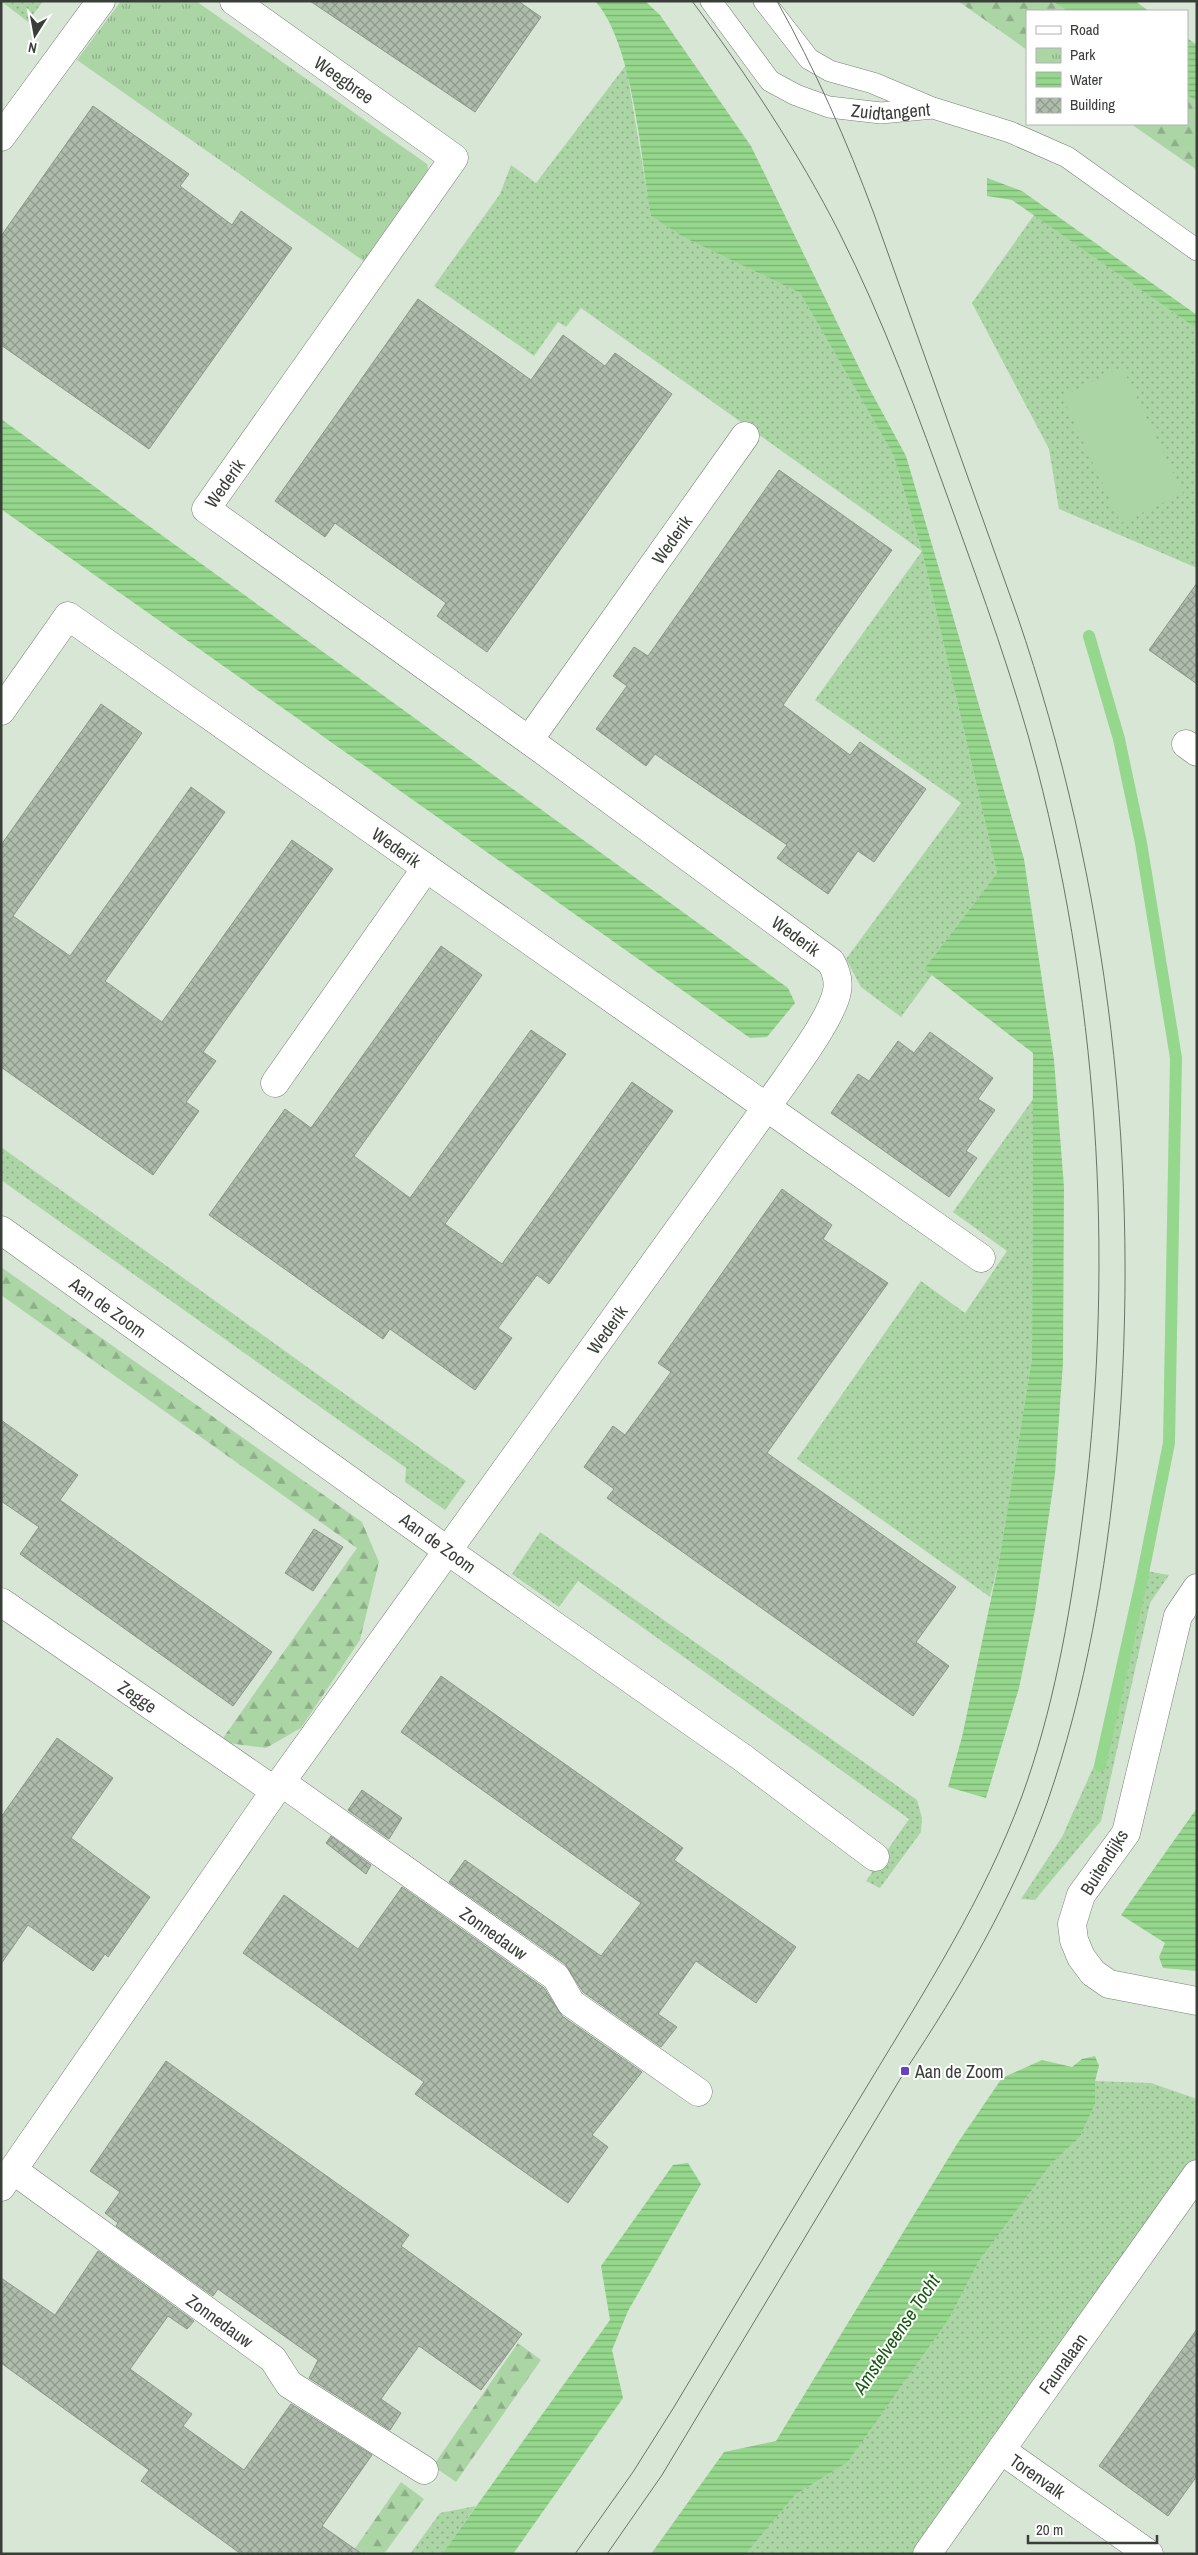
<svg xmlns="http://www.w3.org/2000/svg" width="1198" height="2555" font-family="'Archivo Narrow',sans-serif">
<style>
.grass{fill:url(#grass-dots)}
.forest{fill:url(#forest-firs)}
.park{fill:url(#park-tufts)}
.pitch{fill:#acd5a6}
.water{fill:url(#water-rules)}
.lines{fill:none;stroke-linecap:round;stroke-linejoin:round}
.stream{stroke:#95d78c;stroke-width:12}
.building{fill:url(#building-cross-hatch);stroke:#8b9889}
.service-casing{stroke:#758273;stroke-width:22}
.minor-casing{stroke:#758273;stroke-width:29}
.tertiary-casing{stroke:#758273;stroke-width:29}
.service{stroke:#fff;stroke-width:21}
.minor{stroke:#fff;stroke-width:28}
.tertiary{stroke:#fff;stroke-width:28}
.tram{stroke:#6a7369;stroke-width:1}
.poi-dot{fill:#6744bd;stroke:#fff;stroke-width:2}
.labels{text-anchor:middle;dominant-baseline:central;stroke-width:4;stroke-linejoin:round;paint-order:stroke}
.street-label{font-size:18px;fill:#393f38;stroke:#fff}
.poi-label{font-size:18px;fill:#393f38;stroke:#fff;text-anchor:start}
.water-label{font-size:19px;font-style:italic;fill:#185911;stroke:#fff}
</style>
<defs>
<pattern id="grass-dots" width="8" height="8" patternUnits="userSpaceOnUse" patternTransform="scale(1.25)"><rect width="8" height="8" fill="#acd5a6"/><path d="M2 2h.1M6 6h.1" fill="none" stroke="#8dae88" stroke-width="1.8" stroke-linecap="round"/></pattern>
<pattern id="forest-firs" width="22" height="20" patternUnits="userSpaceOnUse" patternTransform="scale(1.25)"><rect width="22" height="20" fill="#acd5a6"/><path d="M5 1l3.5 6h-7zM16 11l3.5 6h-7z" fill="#8dae88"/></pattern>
<pattern id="park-tufts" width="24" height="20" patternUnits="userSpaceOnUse" patternTransform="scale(1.25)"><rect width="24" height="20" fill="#acd5a6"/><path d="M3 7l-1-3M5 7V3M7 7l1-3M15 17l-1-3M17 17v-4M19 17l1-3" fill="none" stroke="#8dae88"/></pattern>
<pattern id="water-rules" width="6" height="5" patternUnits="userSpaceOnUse" patternTransform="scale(1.25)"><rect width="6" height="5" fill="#95d78c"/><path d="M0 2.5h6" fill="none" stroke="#7bb073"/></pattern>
<pattern id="building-cross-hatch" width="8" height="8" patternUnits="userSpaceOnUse" patternTransform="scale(1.25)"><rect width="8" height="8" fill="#aebcac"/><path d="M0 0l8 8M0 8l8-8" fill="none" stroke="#8f9a8d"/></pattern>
</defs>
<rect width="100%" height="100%" fill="#d8e6d6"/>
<path class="grass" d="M1,1H43L28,22Z
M626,65L651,216L683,237L800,293L893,454L922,551L997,873L924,969L932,975L901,1017L861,987L846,959L961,803L815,700L922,551L581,308L566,327L558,322L534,356L434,286L500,194L511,165L536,183Z
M1034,215L1197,329V568L1059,509L1049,449L972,303Z
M1033,1099L1032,1358L999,1561L990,1597L797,1459L921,1281L965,1313L1007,1251L953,1212Z
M1,1147L466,1481L445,1510L405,1482L406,1468L1,1180Z
M540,1532L917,1800L922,1818L921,1832L880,1888L866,1881L909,1819L578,1581L559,1607L512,1574Z
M1140,1570L1169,1575L1150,1603L1101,1821L1035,1900L1021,1899L1062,1837L1097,1759Z
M1095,2081L1151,2083L1197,2099V2174L928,2554H746L795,2495L848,2462L949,2319L979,2261L1052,2163L1080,2137L1095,2104Z
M476,2506L442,2554H410L440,2513Z"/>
<path class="forest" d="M958,1H1052L1067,11H1027V50Z
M1187,95L1197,102V170L1131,124H1187Z
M1,1267L362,1522L379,1562L360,1640L301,1728L266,1748L228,1743L223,1738L357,1548L1,1295Z
M518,2343L541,2360L456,2482L433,2466Z
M401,2482L424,2499L384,2554H351Z"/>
<path class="park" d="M121,1H196L427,164L435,199L382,274L77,60Z"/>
<path class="pitch" d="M1122,367L1183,493L1121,523L1062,397Z"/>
<path class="water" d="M595,1H645L660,15L751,146L868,386L906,456L1024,859L1054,1060L1064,1187L1063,1363L1055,1474L1035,1610L1019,1688L986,1798L948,1787L962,1737L999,1561L1032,1358L1033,1053L924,969L997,873L922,551L893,454L800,293L683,237L651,216C641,159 633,42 595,1Z
M1052,1H1135L1149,11H1067Z
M1187,38L1197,45V102L1187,95Z
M987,178L1022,191L1197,315V329L1012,200L987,196Z
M1,419L788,988L795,1003L767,1037L750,1038L1,509Z
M1197,1808V1971L1163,1968L1159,1957L1165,1943L1121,1915Z
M1095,2056L1099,2066L1095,2081V2104L1080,2137L1052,2163L979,2261L949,2319L848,2462L795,2495L746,2554H651L724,2452L776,2441L957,2144L1002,2078L1042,2060L1072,2067L1082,2059Z
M688,2163L701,2184L628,2311L612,2350L623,2398L513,2554H442L610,2320L601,2266L673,2165Z"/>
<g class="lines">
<path class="stream" d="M1089,636L1119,739L1141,843L1176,1058L1169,1443L1142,1578L1100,1766"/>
</g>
<path class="building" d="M310,1H518L541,17L475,112Z
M93,106L189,174L180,186L232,225L241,211L292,248L149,449L1,345V236Z
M418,299L531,380L563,335L605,366L615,353L672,394L487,652L437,616L446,603L335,523L325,537L275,501Z
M779,470L892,550L783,705L850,755L860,742L926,789L874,862L858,851L828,894L777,858L787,845L655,754L646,766L596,729L627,686L613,676L634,647L648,656Z
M1197,583V684L1149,650Z
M101,704L142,733L13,916L70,956L191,787L225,812L105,981L162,1022L292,840L333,869L203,1052L216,1061L186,1102L199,1111L153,1175L1,1067V845Z
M441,946L482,975L354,1156L410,1198L531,1030L566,1054L445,1224L502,1264L632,1082L673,1111L549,1284L537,1275L498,1328L512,1338L475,1390L390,1329L383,1339L209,1215L285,1109L311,1128Z
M930,1032L993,1078L978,1099L995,1110L966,1151L977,1158L949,1197L831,1113L858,1074L869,1081L898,1041L914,1053Z
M782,1189L832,1225L823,1239L888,1283L767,1453L956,1587L916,1642L949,1666L913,1716L607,1498L614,1489L584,1467L613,1426L625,1435L671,1372L658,1363Z
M1,1420L78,1475L60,1500L272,1652L233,1706L20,1554L39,1527L1,1501Z
M314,1529L343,1547L313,1591L285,1573Z
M441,1676L683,1848L674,1860L796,1947L756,2003L696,1961L658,2014L677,2027L661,2047L583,1992L565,1964L449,1882L465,1860L601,1956L641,1903L401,1732Z
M57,1738L113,1778L71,1838L150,1897L108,1957L105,1954L93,1971L28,1925L1,1964V1817Z
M362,1790L402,1818L389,1839L348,1810Z
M331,1836L371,1865L366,1874L326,1843Z
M402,1887L544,1988L562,2016L642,2072L592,2135L608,2147L568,2203L415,2094L424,2082L243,1953L284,1895L358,1949Z
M166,2061L409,2235L401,2246L522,2334L481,2390L419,2346L381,2399L401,2413L390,2430L309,2378L318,2360L218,2289L213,2296L116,2226L118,2223L105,2213L120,2192L90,2171Z
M98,2251L194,2321L187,2329L168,2316L130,2369L192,2414L183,2426L244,2470L291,2404L372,2455L322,2526L362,2554H241L141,2481L149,2470L1,2363V2278L55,2315Z
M1197,2329V2476L1168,2516L1099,2466Z"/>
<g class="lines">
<g class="service-casing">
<g id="service">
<path id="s1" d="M711,1L770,81L796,95L829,107L881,113L933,108L1010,132L1067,157L1197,250"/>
<path d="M764,1L809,59L830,71L873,83L930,107"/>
</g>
</g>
<g class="minor-casing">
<g id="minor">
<path d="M1,137L101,1"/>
<path id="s2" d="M1,711L68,616L981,1258"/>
<path id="s3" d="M529,740L745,436"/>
<path d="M1186,744L1197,752"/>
<path d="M275,1083L426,868"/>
<path d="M448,1551L743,1758L875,1857"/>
<path d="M1197,1588L1178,1616L1126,1833L1081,1895L1072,1924L1074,1940L1081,1957L1093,1973L1109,1984L1197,2001"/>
<path id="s4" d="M1,1602L275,1791"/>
<path id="s5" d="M281,1782L556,1977L571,2003L698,2092"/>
<path id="s6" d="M13,2170L273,2359L289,2384L424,2470"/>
<path id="s7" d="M1,2187L281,1782L766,1108C784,1081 832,1020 837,991C839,981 836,971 831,962L541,749L206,509L454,158L234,1"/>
<path id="s8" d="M1001,2450L1149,2554"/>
<path id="s9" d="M927,2554L1197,2174"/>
</g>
</g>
<g class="tertiary-casing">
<g id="tertiary">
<path id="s10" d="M1,1230L448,1551"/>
</g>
</g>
<use href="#service" class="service"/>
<use href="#minor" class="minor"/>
<use href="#tertiary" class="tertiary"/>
<path class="tram" d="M575,2554L633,2472L674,2407C739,2299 803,2191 869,2083C925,1990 984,1899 1022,1796C1053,1710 1069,1621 1081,1530C1115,1277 1101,1016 1037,768C1014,680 983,595 952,509C918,415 884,321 839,232C799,153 745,72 692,1
M607,2554L662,2475L905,2071C960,1988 1013,1898 1047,1803C1086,1691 1106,1572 1117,1454C1142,1171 1109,884 1017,615L874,214C847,141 815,69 777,1"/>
</g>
<rect class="poi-dot" x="900" y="2066" width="10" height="10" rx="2.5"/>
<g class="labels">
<g class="street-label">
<text transform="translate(344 80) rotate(35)">Weegbree</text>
<text stroke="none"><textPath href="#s1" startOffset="226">Zuidtangent</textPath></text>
<text stroke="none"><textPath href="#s7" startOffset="2294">Wederik</textPath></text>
<text stroke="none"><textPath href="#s3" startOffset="246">Wederik</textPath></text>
<text stroke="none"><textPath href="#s2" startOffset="518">Wederik</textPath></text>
<text transform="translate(796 936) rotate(36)">Wederik</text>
<text stroke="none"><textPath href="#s10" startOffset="132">Aan de Zoom</textPath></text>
<text stroke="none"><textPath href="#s7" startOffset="1050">Wederik</textPath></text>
<text transform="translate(438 1543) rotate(36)">Aan de Zoom</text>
<text stroke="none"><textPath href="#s4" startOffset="166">Zegge</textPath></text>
<text transform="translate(1104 1862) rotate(-58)">Buitendijks</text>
<text stroke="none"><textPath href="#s5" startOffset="261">Zonnedauw</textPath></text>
<text stroke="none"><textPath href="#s6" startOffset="256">Zonnedauw</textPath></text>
<text stroke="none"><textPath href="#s9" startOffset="234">Faunalaan</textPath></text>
<text stroke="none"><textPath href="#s8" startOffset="45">Torenvalk</textPath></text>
</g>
<g class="poi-label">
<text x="915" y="2071">Aan de Zoom</text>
</g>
<g class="water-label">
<text transform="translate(896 2334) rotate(-56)">Amstelveense Tocht</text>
</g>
</g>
<rect width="1198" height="2555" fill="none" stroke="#393f38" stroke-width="5"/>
<rect x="1026" y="10" width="162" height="115" fill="#ffffff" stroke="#b0b2af"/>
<rect x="1036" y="26" width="25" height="8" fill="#ffffff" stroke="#b0b2af"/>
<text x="1070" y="35" font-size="15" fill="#393f38">Road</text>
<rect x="1036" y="48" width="25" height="15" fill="url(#park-tufts)" stroke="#b0b2af"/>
<text x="1070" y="60" font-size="15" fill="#393f38">Park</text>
<rect x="1036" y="72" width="25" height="15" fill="url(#water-rules)" stroke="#b0b2af"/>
<text x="1070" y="85" font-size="15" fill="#393f38">Water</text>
<rect x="1036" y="98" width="25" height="15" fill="url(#building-cross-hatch)" stroke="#b0b2af"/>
<text x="1070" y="110" font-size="15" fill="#393f38">Building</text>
<g transform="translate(35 35) rotate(191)" stroke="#ffffff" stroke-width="4" paint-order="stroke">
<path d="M0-4L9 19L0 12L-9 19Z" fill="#393f38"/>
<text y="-8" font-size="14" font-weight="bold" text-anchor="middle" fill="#393f38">N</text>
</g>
<path d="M1028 2535v8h129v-8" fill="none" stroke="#393f38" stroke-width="2.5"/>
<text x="1036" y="2535" font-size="15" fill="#393f38" stroke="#ffffff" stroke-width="4" paint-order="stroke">20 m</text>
</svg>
